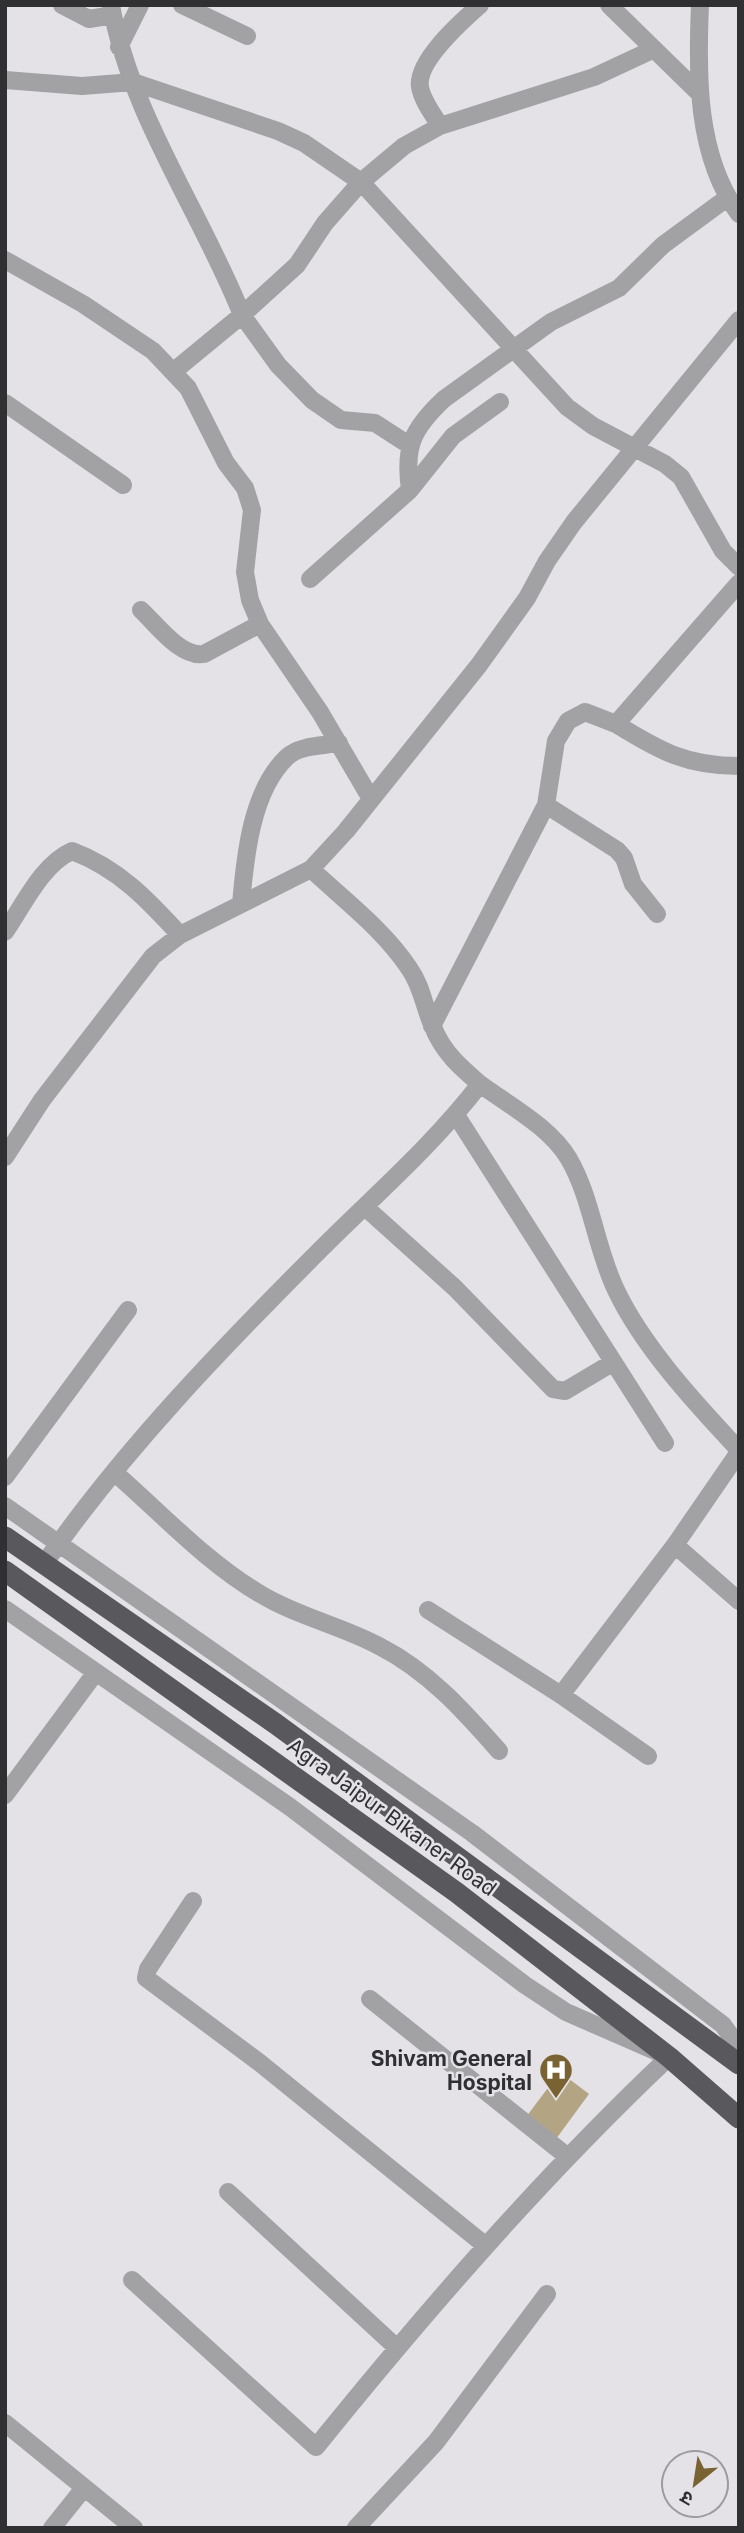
<svg xmlns="http://www.w3.org/2000/svg" width="744" height="2533" font-family="Inter,'Noto Sans Devanagari',sans-serif">
<style>
.building{fill:#b3a484}
.lines{fill:none;stroke-linecap:round;stroke-linejoin:round}
.minor{stroke:#a2a2a4;stroke-width:18}
.highway{stroke:#59585c;stroke-width:21}
.labels{text-anchor:middle;dominant-baseline:central;stroke-width:5;stroke-linejoin:round;paint-order:stroke}
.street-label{font-size:21px;fill:#303032;stroke:#e4e2e7}
.poi-label{font-size:21px;font-weight:bold;fill:#303032;stroke:#e4e2e7;text-anchor:end}
</style>
<rect width="100%" height="100%" fill="#e4e2e7"/>
<path class="building" d="M560,2072L589,2094L556,2139L526,2117Z"/>
<g class="lines">
<path class="minor" d="M62,5L89,19L113,15
M111,5C131,116 201,212 242,315L174,371
M182,5L247,36
M609,5L700,94
M700,5C697,74 696,156 739,214
M119,47L140,5
M5,80L82,86L133,82L278,131L304,143L361,182L567,407L593,426L665,464L681,477L723,551L739,567
M440,126C433,114 422,100 420,87C416,61 462,21 480,5
M5,260L83,304L153,351L188,388L226,463L245,488L252,510L245,572L250,600L260,624L320,712L371,799
M5,403L123,485
M409,445L375,423L341,420L312,400L278,365L242,315L297,265L325,223L361,182L404,146L440,126L594,77L652,50
M410,490C404,447 412,429 444,399L551,322L619,288L663,245L727,198
M310,579L410,490L453,436L500,402
M141,610C157,625 181,658 204,654L260,624
M616,724C660,751 686,766 739,766
M546,805L617,850L624,858L633,884L657,914
M241,904C245,858 251,791 287,757C300,745 323,746 339,743
M5,932C23,906 42,864 72,851C118,868 148,900 180,935
M432,1026L546,805L556,741L568,721L585,712L616,724L739,583
M480,1084C510,1106 550,1127 569,1159C592,1199 596,1249 616,1290C643,1347 696,1404 739,1450
M456,1115L665,1443
M5,1157L42,1100L153,956L180,935L311,869L346,831L479,665L527,598L547,561L574,522L739,320
M365,1207L455,1288L553,1389L565,1391L612,1363
M115,1473C162,1514 208,1564 262,1595C299,1617 342,1626 379,1646C428,1671 463,1710 499,1751
M5,1477L128,1310
M5,1506L472,1833L723,2025L733,2039L737,2063
M675,1545L739,1601
M44,1564C124,1449 223,1347 321,1249C375,1195 433,1145 480,1084C460,1067 443,1052 433,1027C424,1007 422,986 409,968C384,930 344,900 311,869
M5,1609L290,1807L525,1985L566,2012L669,2057C541,2178 426,2311 316,2447L132,2280
M428,1610L561,1695L648,1756
M561,1695L675,1545L739,1452
M5,1795L96,1672
M193,1901L148,1969L146,1978L260,2063L486,2246
M370,1999L568,2157
M228,2192L396,2347
M5,2423L134,2528
M52,2528L84,2488
M356,2528L436,2442L547,2294"/>
<path class="highway" d="M5,1537L276,1724L739,2064
M5,1571L456,1892L669,2057L739,2118"/>
</g>
<defs>
<g id="hospital-pin" transform="scale(1.75)"><path d="M0 17L-7.5 6A9.5 9.5 0 1 1 7.5 6Z" fill="#796333" stroke="#e4e2e7"/><path d="M-5-5h3v3.5h4V-5h3V5h-3V1.5h-4V5h-3Z" fill="#fff"/></g>
</defs>
<g fill-rule="evenodd">
<use href="#hospital-pin" x="556" y="2070"/>
</g>
<g class="labels">
<g class="street-label">
<text transform="translate(392 1817) rotate(36)">Agra Jaipur Bikaner Road</text>
</g>
<g class="poi-label">
<text x="532" y="2058">Shivam General<tspan x="532" dy="24">Hospital</tspan></text>
</g>
</g>
<rect width="744" height="2533" fill="none" stroke="#303032" stroke-width="14"/>
<g transform="translate(695 2484) rotate(210)"><circle r="33" fill="#e4e2e7" stroke="#9c9b9f" stroke-width="2"/>
<path d="M0-5L12 26L0 18L-12 26Z" fill="#796333"/>
<text y="-10" font-size="19" font-weight="bold" text-anchor="middle" fill="#303032">उ</text>
</g>
</svg>
